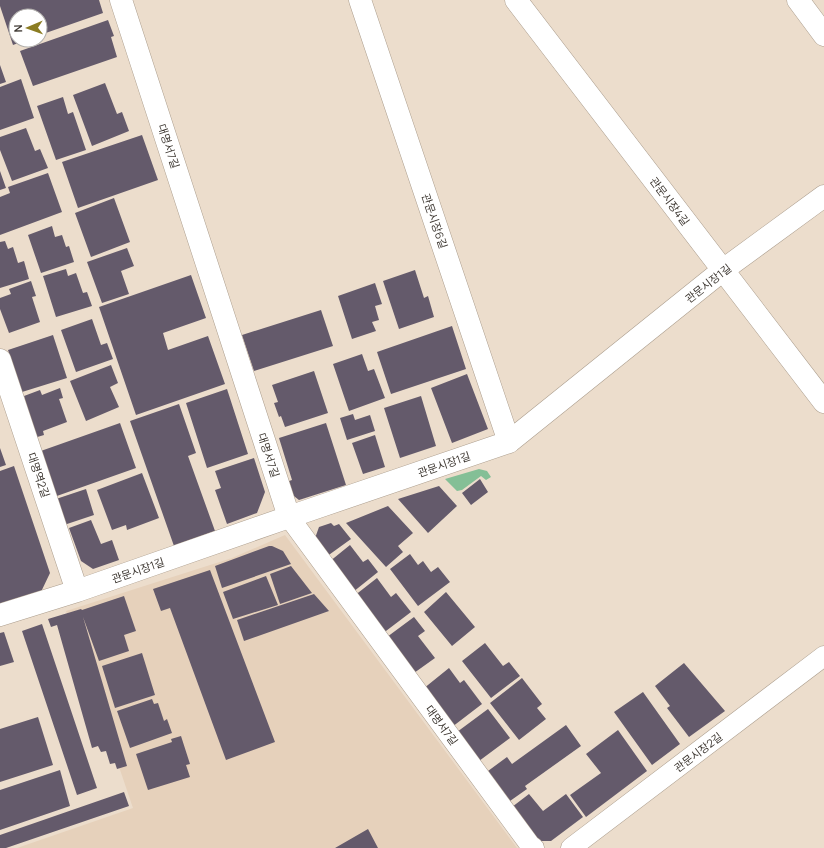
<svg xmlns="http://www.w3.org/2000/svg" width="824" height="848" font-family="Manrope,'Noto Sans KR',sans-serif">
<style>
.built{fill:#e6d1bb}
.green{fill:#84bf96}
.building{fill:#645a6b}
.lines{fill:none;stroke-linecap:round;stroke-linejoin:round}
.pedestrian-casing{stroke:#ac9e8e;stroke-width:21}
.minor-casing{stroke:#ac9e8e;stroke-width:23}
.pedestrian{stroke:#fff;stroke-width:20}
.minor{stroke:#fff;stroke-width:22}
.labels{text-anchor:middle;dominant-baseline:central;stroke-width:4;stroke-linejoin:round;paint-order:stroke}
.street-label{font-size:11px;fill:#3c3630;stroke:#fff}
</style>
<rect width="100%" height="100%" fill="#ecddcc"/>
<path class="built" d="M285,535L517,848H17L133,808L66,611L232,558Z"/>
<path class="green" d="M479,469L487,471L491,477L486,480L481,476L462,490L457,491L445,479Z"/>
<path class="building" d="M0,0H99L103,13L40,35V16H16V40H26L13,45L0,6Z
M108,20L114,36L111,37L117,57L33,86L20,51Z
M0,65L6,82L0,84Z
M21,79L34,118L0,130V87Z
M105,83L117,114L122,112L129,131L92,146L73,95Z
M63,97L68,114L73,112L86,150L56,160L37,106Z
M26,128L35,151L40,149L48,168L12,181L0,150V137Z
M142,135L158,180L78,208L62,162Z
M0,171L6,188L0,190Z
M48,173L62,212L0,235V197L10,193L8,187Z
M114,198L130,242L91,257L75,213Z
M52,226L55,237L62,235L66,247L69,246L74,262L41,273L28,235Z
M5,241L8,249L13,247L18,263L24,261L29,279L0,288V242Z
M127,248L134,266L121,271L129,294L102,303L87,262Z
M66,269L68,276L76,273L83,293L87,292L92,306L56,317L43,276Z
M415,270L424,298L428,296L434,317L399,329L383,281Z
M191,275L206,318L163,333L168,350L208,336L225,384L136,415L99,307Z
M31,281L36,296L32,297L40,322L9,333L0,309V298L11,294L9,289Z
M375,283L382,304L375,306L379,320L372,322L376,331L352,339L338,296Z
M321,310L333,346L254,371L242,335Z
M92,319L101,345L107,343L113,359L76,372L61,330Z
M452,326L466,369L391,394L377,352Z
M53,335L67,378L22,392L8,350Z
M362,354L368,371L374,369L385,398L349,411L333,364Z
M111,365L118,383L110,387L119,407L86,421L70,381Z
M314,371L328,413L285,427L281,416L279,417L274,403L278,402L272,385Z
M467,374L488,429L452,443L431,388Z
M60,388L63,398L59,399L67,422L43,431L44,435L34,438L24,396L40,390L42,395Z
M227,389L248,454L207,468L186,403Z
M421,396L436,446L400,458L384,408Z
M179,404L196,453L188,456L215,531L174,546L130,421Z
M353,414L355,420L370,415L375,431L347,440L340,418Z
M120,423L136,468L54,497L38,452Z
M326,423L346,485L299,500L290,493L286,482L292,480L279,438Z
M375,435L385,467L363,474L352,443Z
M0,448L6,465L0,467Z
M254,458L265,492L257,513L227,524L215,490L221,488L215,471Z
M14,466L50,573L40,594L0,607V471Z
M142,473L159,518L127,530L126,525L112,530L97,490Z
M480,479L488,492L471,505L462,493Z
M439,486L457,506L428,533L398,499Z
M86,489L94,515L64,525L56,499Z
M388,506L413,533L398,546L403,552L386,567L346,523Z
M91,520L101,544L112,540L119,560L93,569L81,561L69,528Z
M331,523L334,526L339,524L351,539L326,557L314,541L319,527Z
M350,545L363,562L368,559L378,572L353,592L329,562Z
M269,546H272L283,551L291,564L222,588L215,566Z
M410,554L418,565L423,561L431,572L438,567L450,582L418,606L390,569Z
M291,566L312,593L280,604L270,574Z
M210,570L275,742L226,760L170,608L161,611L153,589Z
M266,576L278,605L233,619L223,592Z
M377,578L391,597L396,593L411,612L382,634L354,596Z
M446,592L475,627L452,646L424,612Z
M314,594L329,611L244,641L237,620Z
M124,596L136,631L124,635L129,651L99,661L83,617L127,766L117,769L115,763L110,764L106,751L101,752L98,746L92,748L57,625L51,627L48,619L81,609L82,610Z
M414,617L425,631L418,636L435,658L414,673L387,637Z
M42,624L97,788L77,795L22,631Z
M4,632L14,662L0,666V633Z
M485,643L503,666L509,662L520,676L491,698L462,661Z
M142,653L155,695L115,708L102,666Z
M684,663L725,711L689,737L667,708L670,706L655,686Z
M449,668L460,683L464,680L482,704L452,727L423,689Z
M522,678L542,704L537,708L546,719L519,740L490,703Z
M643,692L680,744L652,765L614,712Z
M152,699L154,704L158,703L164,721L167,719L172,733L130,748L117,711Z
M488,709L510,738L479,761L457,732Z
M38,717L53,765L0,782V729Z
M566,725L581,746L525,786L527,789L510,801L488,771L507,757L512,764Z
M618,730L647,771L586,817L570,795L601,773L586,754Z
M181,736L190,764L186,765L190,777L148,790L136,754L172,742L171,739Z
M60,770L70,806L0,830V790Z
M124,792L129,806L6,848H0V835Z
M529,794L543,811L566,794L583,817L551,841H538L512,807Z
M368,829L378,848H335Z"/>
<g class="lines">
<g class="pedestrian-casing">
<path id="pedestrian" d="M289,517L530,845L534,848
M571,848L824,656"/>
</g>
<g class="minor-casing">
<path id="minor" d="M121,0L289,517
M360,0L509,442
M516,0L824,402
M798,0L824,35
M0,360L77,591
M0,615L77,591L289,517L509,442L723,270L824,196"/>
</g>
<use href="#pedestrian" class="pedestrian"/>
<use href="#minor" class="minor"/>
</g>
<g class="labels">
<g class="street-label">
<text transform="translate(169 146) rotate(72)">대명서7길</text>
<text transform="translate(670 201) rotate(53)">관문시장4길</text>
<text transform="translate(435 221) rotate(71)">관문시장6길</text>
<text transform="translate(708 283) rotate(-38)">관문시장1길</text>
<text transform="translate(269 455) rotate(72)">대명서7길</text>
<text transform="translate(444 464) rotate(-19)">관문시장1길</text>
<text transform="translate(39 475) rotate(71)">대명역2길</text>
<text transform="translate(138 570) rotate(-19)">관문시장1길</text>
<text transform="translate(442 725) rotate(54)">대명서7길</text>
<text transform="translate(698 752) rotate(-37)">관문시장2길</text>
</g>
</g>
<g transform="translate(28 28) rotate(268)"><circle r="19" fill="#ffffff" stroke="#b1afac"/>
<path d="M0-3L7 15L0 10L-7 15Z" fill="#8b7c22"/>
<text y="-6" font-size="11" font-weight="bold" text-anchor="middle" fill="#3c3630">N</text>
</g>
</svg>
